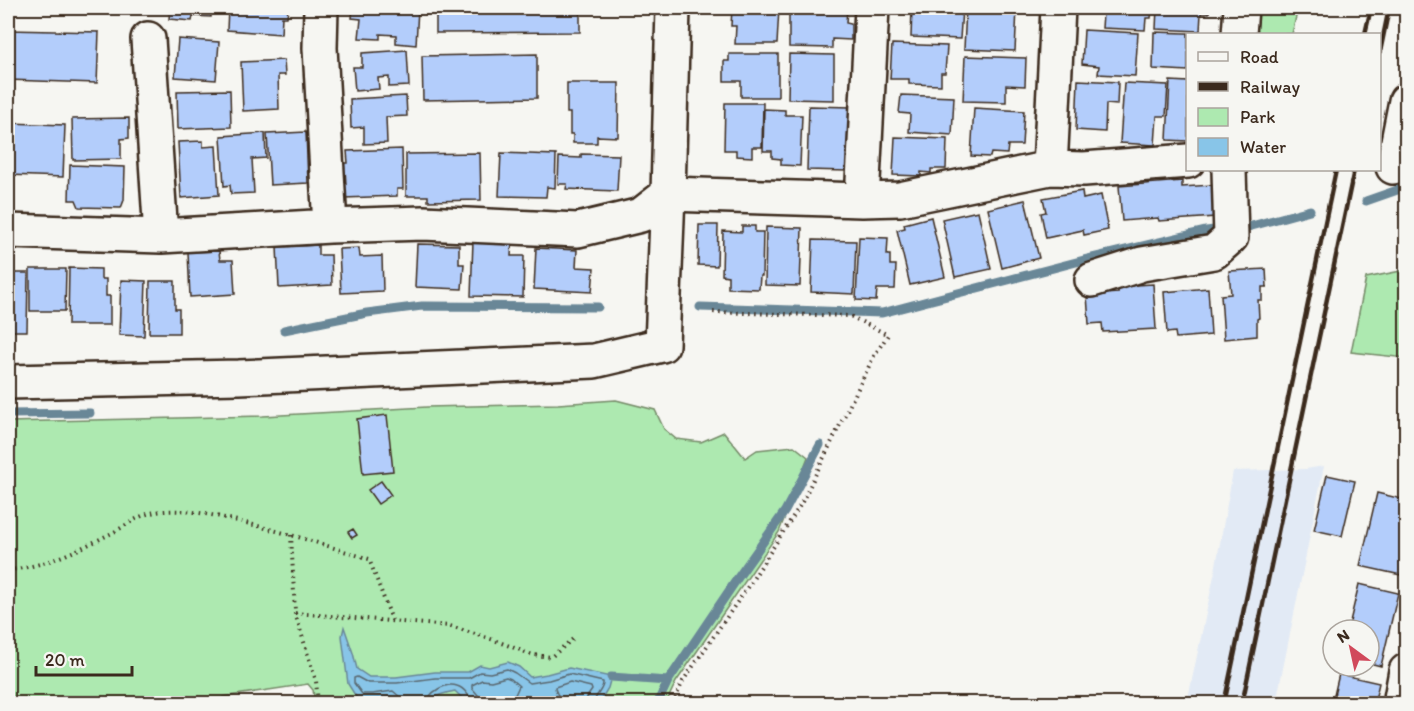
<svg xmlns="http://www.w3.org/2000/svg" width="1414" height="711" font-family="Itim,sans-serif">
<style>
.built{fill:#e2eaf5}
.green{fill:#ade9b0;stroke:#748a67;stroke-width:1.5}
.water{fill:#88c5e8;stroke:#698797;stroke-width:1.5}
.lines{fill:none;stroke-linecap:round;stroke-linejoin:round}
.shore{stroke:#5a686f;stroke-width:1.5}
.stream{stroke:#698797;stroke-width:9}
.building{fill:#b3cdfb;stroke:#3b2a1e;stroke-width:1.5}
.minor-casing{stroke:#3b2a1e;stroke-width:38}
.tertiary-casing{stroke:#3b2a1e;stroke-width:38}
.path{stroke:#3b2a1e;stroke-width:4;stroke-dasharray:1.5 4.5;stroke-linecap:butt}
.minor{stroke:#f6f6f2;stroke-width:33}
.tertiary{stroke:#f6f6f2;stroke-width:33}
.rail{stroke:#3b2a1e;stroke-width:4.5}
</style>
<rect width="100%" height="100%" fill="#f6f6f2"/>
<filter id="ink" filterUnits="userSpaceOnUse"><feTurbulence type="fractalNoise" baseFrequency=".0167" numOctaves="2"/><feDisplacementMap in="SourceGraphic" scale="12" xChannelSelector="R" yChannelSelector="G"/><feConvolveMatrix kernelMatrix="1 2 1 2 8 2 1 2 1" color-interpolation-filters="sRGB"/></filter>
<g filter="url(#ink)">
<path class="built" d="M1324,466L1276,703H1187L1215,571L1233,471L1306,469Z"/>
<path class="green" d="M1256,8H1298L1292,34H1255Z
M1406,270V358L1351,352L1366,278Z
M616,400L655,410L664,429L676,439L701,442L724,432L745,458L757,450L794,446L808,457L779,532L676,682L666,703H315L313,690L308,684L223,697L218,703L8,704V422L263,416L427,407L558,404Z"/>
<path class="water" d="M344,627L353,653L357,669L369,677H396L435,672H468L480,665L489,667L508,662L519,667L530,677L547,674L569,668L611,677L608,688L599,703H565L529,698L526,703H467L455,691C446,693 436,694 431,703H398L392,697L373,700H358L348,684L342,636Z"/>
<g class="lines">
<path class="shore" d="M402,704L401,698L393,691L372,694H362L354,683V678L357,677L368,683H397L435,678H469L480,672L490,673L507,669L515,673L529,683L549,680L569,674L603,682C604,690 594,695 594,704
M427,704C428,692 446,682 457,686C464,688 471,697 472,704
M479,704L478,695L472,688V685L482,680L491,681L506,677L511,679L519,686L514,697V704
M561,704C561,697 555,693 555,687L570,682L591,687L592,690L587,697V704"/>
<path class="stream" d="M1366,201L1406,187
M1237,228L1248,227L1310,210
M700,307L882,313L1084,260L1206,231L1223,229
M284,330L367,313L422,306L598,307
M8,414L90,413
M611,677L668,681L737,579L785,511L820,445
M657,704L668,681"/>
</g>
<path class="building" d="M170,8H211V17L193,16L192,21L169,19Z
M228,8H288L287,17H282L281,34L227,30Z
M353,8H418L416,45L396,43V35L380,34V39L359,38L361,19L352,18Z
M436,8H580V32L436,33Z
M732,8H779L777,44H735L736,26H731Z
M789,8H847L846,23L851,24V40L832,39V48L789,47Z
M917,8H962L960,39L911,37L912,9H917Z
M966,8H1017L1015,51L964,49Z
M1085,8H1152L1151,18H1146L1145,30L1102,28L1103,13L1085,11Z
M1157,8H1209V13H1201L1200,31L1156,29Z
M8,30L99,32L97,83L8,80Z
M1084,30L1138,33L1135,76L1098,74L1099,66L1082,64Z
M1154,32L1217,34H1188V71L1153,69Z
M178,39L219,42L216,80L175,77Z
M892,44L947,46L945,73H941V85L909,84V79H890Z
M407,50L409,86L389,87V77L378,78L379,89L355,91L353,67H362V53Z
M537,54V98L423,100L422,56Z
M729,54H778V97H741V81H724V61H729Z
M789,54L834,55V100L788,99Z
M965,56L1026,58L1025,86L1006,85V102L963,101Z
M284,60L285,75H278L279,109L243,111L241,62Z
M1078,80L1118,82L1117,105L1106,104L1105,132L1076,130Z
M1170,81L1188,82V141L1167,140Z
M567,83H619L618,137L597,136V143H573V134H570V113H567Z
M1124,83L1168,85L1166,116H1157L1155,145L1120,143Z
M230,90L231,127L178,129L177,91Z
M901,95L954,97L952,135L909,132L910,114L899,113Z
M406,96L407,116L386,117L387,143L364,144V127L351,128L350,99Z
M725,103H763L762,147H752V157L736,156V150H724Z
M809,106L851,107L848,171L807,170Z
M974,108L1024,111L1022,145H1008L1007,154L991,153L990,157L971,156Z
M764,109L785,110V115H802L800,166L781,165V159L772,158V151H763Z
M129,118V138L121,139V159L73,160L72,119Z
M8,123L65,125L63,177L8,175Z
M306,132L308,183L270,185L267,134Z
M265,133L266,158L252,159L254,193L231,194L230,185L224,186L221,136Z
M895,137L947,139L946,169H931V173L921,172V176L893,175Z
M203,141V147L216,146L219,195L181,198L178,142Z
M402,149L403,189H397V196L344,198L343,163H348L347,151Z
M480,153L481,200L428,201V196H406V154Z
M501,153L556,155L555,188L547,187L546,197L499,196Z
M581,154L619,155L617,191L566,189L567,184H558L559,157L581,158Z
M70,165L125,167L124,200L121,208L79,207L76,200H69Z
M1182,181V187L1212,185L1215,217L1159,221L1158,218L1122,221L1119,186Z
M1082,191L1083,199L1101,195L1108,230L1084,235L1083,230L1046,238L1041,213L1046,212L1043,198Z
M1025,200L1039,258L1002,268L988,209Z
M978,211L991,269L955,277L942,219Z
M931,217L945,277L910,285L897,230L905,228L904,224Z
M699,225H718L717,266L698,265Z
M742,226H755V232H763L762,276H760L759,289L728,288V276L722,275L723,231L742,232Z
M766,227L802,228L800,286L765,285Z
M859,237L888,238L887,255H890V265H896L895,289H877L876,301L856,300Z
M813,240L856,241L854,294L811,292Z
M473,241H512L511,256H524L523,297L471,296Z
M417,244L459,245V264H464L462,289L415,287Z
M318,245V255H331L332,285L279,288L277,247Z
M359,248L360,257L382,256L383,291L341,293L339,249Z
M536,248L577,250L576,267L594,268L592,292L534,289Z
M219,251L220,260H233L235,294L190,297L188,252Z
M69,268L101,269V279H106V296H110V325H68Z
M30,269H66L65,311H30Z
M1266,269L1267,287H1262V300H1258L1259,318L1257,319V336L1224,339L1221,295L1231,294L1229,271Z
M8,273H28L27,331H8Z
M121,280L146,281L144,336L119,335Z
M150,281H175V309H179V333H149Z
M1153,284L1156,329L1103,332L1102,323L1089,324L1087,295L1118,293V286Z
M1208,288L1211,335L1176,338L1175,332L1167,333L1164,292Z
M387,415L393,471L363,474L357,419Z
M1327,475L1355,481L1342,536L1314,530Z
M381,481L391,495L378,504L368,490Z
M1377,493L1406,500V550L1401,575L1360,566Z
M353,529L357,535L352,538L348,532Z
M1359,584L1398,593L1381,666L1369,663V630H1348Z
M1339,674L1379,683L1374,704H1332Z"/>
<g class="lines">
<g class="minor-casing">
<path id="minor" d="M321,8L320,48L330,226
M1239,34L1241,8
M148,39L161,236
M1406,101L1393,167L1406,163
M1050,168L1058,8
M862,200L872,8
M8,231L161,236L330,226L423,223L578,230L641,215L668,194L862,200L900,199L1050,168L1084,169L1188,161
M1092,280L1142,264L1214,252L1231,237L1229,170
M1400,704L1406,671"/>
</g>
<g class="tertiary-casing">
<path id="tertiary" d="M8,382L239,377L594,361L662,345L668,194L673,8"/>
</g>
<path class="path" d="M291,535L295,613L316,681L318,704
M8,570C44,567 78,550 110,534C123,528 137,516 151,513C181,506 216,516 246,523C287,533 328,546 369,559L392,620
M295,613L450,626L494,640L533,655L551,657L574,638
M673,704L683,681L751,582L801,504L874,356L888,335L850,316L710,312"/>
<use href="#minor" class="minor"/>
<use href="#tertiary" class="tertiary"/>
<path class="rail" d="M1365,34L1371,8
M1380,52L1389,8
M1224,704L1336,170
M1242,704L1354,170"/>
</g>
</g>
<rect width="1414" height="711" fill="none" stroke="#f6f6f2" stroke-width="30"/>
<rect x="15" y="15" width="1384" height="681" fill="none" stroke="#3b2a1e" stroke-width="2" filter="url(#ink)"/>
<rect x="1186" y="33" width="195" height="138" fill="#f6f6f2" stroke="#aba49d" stroke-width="1.5"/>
<rect x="1198" y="52" width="30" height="9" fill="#f6f6f2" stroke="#aba49d" stroke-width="1.5"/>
<text x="1240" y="63" font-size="18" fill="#3b2a1e">Road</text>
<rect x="1198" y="82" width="30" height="9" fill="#3b2a1e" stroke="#aba49d" stroke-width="1.5"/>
<text x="1240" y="93" font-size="18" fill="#3b2a1e">Railway</text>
<rect x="1198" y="108" width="30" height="18" fill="#ade9b0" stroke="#aba49d" stroke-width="1.5"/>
<text x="1240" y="123" font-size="18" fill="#3b2a1e">Park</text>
<rect x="1198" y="138" width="30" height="18" fill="#88c5e8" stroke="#aba49d" stroke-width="1.5"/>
<text x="1240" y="153" font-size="18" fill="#3b2a1e">Water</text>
<g transform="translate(1351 648) rotate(327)"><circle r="28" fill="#f6f6f2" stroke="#aba49d" stroke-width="1.5"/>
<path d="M0-4.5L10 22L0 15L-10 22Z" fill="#d1495b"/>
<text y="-9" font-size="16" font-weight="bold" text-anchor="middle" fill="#3b2a1e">N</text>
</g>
<path d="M36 666v9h96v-9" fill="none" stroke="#3b2a1e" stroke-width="3"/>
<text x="45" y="666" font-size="18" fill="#3b2a1e" stroke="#f6f6f2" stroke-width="4.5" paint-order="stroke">20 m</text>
</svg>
